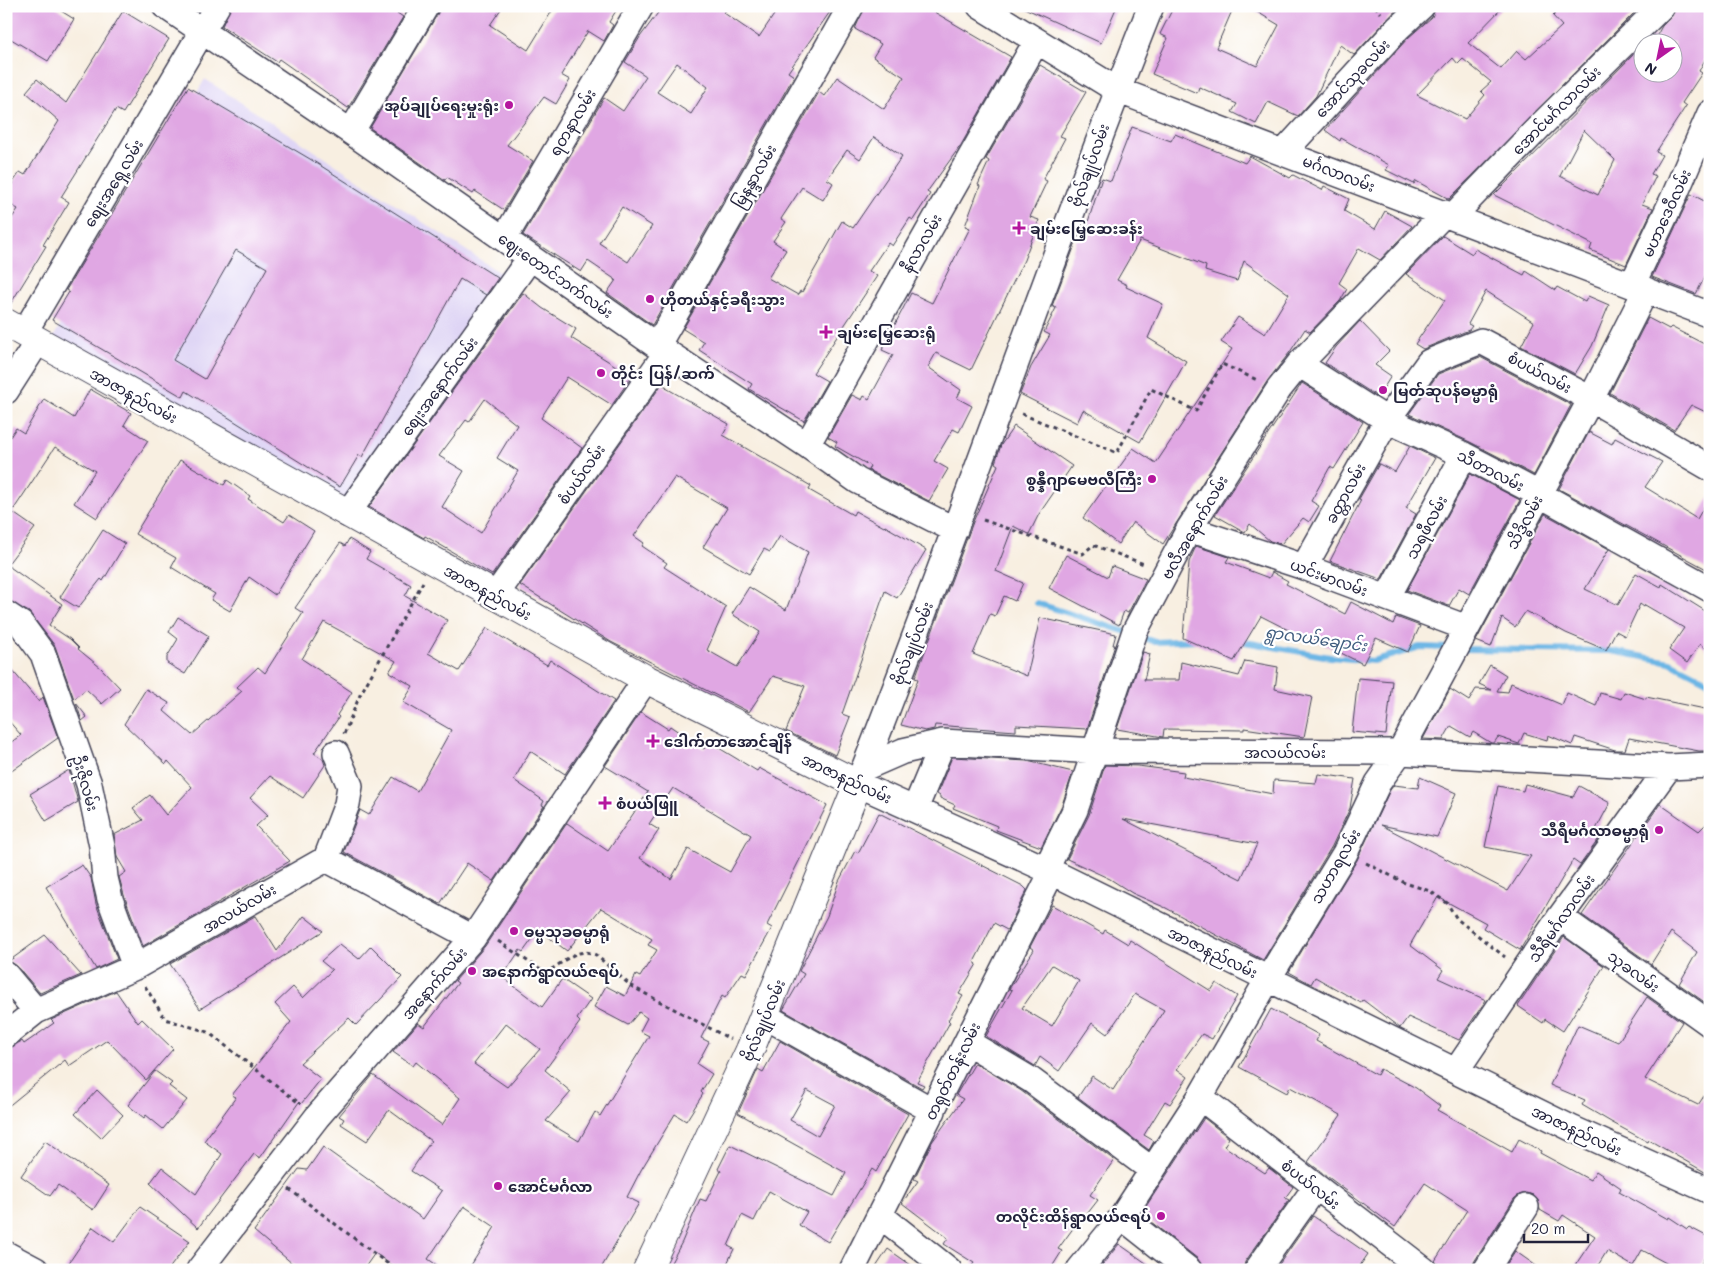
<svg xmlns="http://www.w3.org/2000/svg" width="1716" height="1276" font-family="Mali,'Noto Sans Myanmar',sans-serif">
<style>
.built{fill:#dfd5f5}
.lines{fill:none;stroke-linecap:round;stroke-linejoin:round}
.stream{stroke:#6cb6e5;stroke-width:6}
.building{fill:#e0a7e3;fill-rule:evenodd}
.minor-casing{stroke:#424154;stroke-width:28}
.major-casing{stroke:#424154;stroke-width:30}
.path{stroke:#424154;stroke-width:3;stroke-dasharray:4 4;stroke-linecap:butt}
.minor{stroke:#fff;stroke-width:25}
.major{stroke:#fff;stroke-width:28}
.poi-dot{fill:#b5179e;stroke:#fff;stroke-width:2}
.labels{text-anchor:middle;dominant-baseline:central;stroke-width:4.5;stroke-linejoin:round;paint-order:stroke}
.street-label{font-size:15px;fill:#22223b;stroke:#fff}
.poi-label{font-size:15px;font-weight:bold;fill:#22223b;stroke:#fff;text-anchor:start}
.water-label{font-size:16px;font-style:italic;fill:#405d7f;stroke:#fff}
</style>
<rect width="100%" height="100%" fill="#fff"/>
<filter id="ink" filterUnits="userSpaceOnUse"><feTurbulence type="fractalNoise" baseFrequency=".02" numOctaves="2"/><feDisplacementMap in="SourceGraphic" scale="10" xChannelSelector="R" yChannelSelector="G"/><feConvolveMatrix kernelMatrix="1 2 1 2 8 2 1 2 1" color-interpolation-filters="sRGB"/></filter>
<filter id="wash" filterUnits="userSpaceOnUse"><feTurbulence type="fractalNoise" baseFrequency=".0096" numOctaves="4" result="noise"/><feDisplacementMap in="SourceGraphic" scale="20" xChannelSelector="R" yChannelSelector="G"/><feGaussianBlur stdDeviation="1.12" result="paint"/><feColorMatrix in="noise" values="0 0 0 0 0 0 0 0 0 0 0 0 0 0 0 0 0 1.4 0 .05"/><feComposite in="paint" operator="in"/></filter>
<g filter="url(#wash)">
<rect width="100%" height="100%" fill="#f8efe1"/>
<path class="built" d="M205,79L511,280L347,507L51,341Z"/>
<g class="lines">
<path class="stream" d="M1037,603L1129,633
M1138,636L1155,642L1197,640
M1239,641L1330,657L1373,661L1420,647L1451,648
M1463,649L1612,651L1670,662L1707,681L1710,684"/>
</g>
<g id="blocks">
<path class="building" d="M6,6H53L74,19L48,61L6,36Z
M231,6H387L403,17L348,108L279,59L277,62L222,26Z
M440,6H503L490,25L528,50L555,6H619L609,22L613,25L604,41L588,31L561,75L570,80L556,104L544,97L507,145L533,161L504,210L475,191L473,194L447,177L445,180L370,128L438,13Z
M663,6H728L724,13L759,37L780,6H834L788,72L794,76L652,325L607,293L616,280L588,261L581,272L523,235L604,98L623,111L646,76L625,62L640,37ZM677,63L708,87L691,114L657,92ZM622,207L652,226L628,262L599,243Z
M865,6H924L1011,57L961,145L927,192L930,194L913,220L910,218L892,246L888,243L869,271L877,276L813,373L827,381L804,421L749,389L752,384L699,350L704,342L683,329L819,92L824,96L837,77L884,109L904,77L873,57L881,44L855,29ZM874,137L902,156L853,228L842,221L802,292L800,291L798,295L768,278L786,250L773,241L786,222L781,219L802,187L823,200L833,183L827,179L847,150L860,159Z
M1020,6H1117L1101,43Z
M1174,6H1234L1216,48L1257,66L1279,25L1247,6H1400L1354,55L1340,45L1316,96L1298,116L1268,102L1256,124L1232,112L1237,104L1199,87L1197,93L1152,74L1168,38L1160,34Z
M1436,6H1504L1468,43L1501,69L1517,51L1526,59L1562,26L1553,16L1563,6H1630L1635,12L1449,199L1416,181L1414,184L1386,170L1389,165L1341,138L1340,141L1325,130L1408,38L1432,17ZM1453,58L1458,64L1463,59L1491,82L1481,91L1485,95L1465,119L1417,95Z
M1676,6H1710V50L1699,71L1702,73L1682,103L1686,106L1656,152L1662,155L1651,174L1656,176L1642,204L1653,208L1626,265L1590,250L1592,244L1494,195L1644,44V72H1674V42H1645L1653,35L1656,37L1662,26L1672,16ZM1584,130L1615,160L1598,195L1560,176Z
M123,11L169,39L123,113L116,109L61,197L69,202L43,245L46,246L8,308L6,307V227L18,209L6,202V193L20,172L25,175L59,121L26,92L37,79L66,103Z
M1040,65L1086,92L1060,136L1065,138L1043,179L1047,181L1030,217L1039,220L1024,260L971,370L936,353L928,367L961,390L957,398L972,406L959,432L953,429L934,461L948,469L929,501L868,470L870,466L835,446L837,442L828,437L852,395L862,400L864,396L869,399L893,355L882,350L911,293L932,303L970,228L965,226L980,186L978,185L989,161L986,159Z
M188,87L310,159L498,278L486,295L460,279L362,457L359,455L340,487L186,391L183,397L52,320L69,292L66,290ZM236,250L267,268L205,379L173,360Z
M1132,127L1171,141L1175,134L1245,163L1250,156L1290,178L1293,175L1322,190L1324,186L1349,199L1344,211L1375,229L1385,211L1412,226L1380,260L1359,248L1339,283L1347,289L1340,301L1310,332L1305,329L1290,352L1268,380L1163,544L1133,522L1118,544L1083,518L1133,448L1156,463L1232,349L1221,342L1238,317L1265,334L1289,294L1244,261L1237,281L1205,271L1206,266L1140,240L1117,280L1127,285L1126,287L1163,304L1148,338L1186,361L1140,442L1083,410L1077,423L1020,394L1031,367L1050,335L1044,332L1056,308L1052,306L1082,226L1086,228L1102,178L1111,181Z
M1691,194L1710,204V267L1696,294L1652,277Z
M1443,236L1472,254L1475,249L1524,275L1526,271L1555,290L1557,287L1585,302L1588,296L1609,305L1592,346L1575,374L1521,346L1534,322L1486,291L1468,324L1472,326L1469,330L1423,349L1415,344L1445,300L1406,274Z
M523,293L542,308L576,329L571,338L632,376L612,405L567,377L541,418L582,448L492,575L425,536L424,538L369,507ZM485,399L517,425L497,458L518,471L481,533L442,507L464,471L439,456L466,420L469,422Z
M1648,318L1669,329L1671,327L1710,347V414L1691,405L1674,430L1610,393Z
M1360,321L1389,351L1375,365L1391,376L1378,397L1325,363L1336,347Z
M1480,357L1571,405L1534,475L1470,442L1409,414L1438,374Z
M1302,383L1363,422L1334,469L1330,467L1311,501L1319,506L1309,522L1303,518L1281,544L1270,541L1250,524L1245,532L1215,515Z
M662,384L667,387L666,388L729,424L723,435L811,486L809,490L853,515L855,511L884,527L885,526L926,550L897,598L885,591L842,714L850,717L835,755L786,731L805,686L773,676L749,712L611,642L520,585ZM675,477L727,508L703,547L749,574L764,549L770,552L780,536L808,552L786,610L749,587L732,614L760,632L737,667L707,650L726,607L664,567L667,563L642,546L644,543L634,536Z
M90,389L131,413L124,425L148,441L97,518L74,503L95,471L55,447L12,512L35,528L7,565L62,604L49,625L70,639L79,648L78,649L101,668L120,688L102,704L86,689L74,699L55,646L29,612L6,600V443L16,428L24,433L44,399L74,418Z
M1014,426L1072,466L1039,514L1029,534L1013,526L996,571L1023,583L1015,601L1004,596L995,616L990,614L973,654L1027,676L1040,618L1116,634L1113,645H1115L1087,729L1016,725V731L935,725L934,729L925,731L901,725L918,679L915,678L924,654L973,522L998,465L995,463L1001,445Z
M1589,432L1612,444L1615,438L1662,462L1645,487L1697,519L1710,496V571L1559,489Z
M1410,446L1435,458L1406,508L1416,514L1381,579L1330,561L1361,500L1359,499L1379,464L1395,472Z
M180,460L224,485L227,480L250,496L248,499L284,522L289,515L314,531L275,595L249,577L230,611L211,600L215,594L171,567L176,558L135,534Z
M1470,474L1520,500L1469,594L1459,588L1449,606L1407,590Z
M1545,514L1609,549L1585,589L1618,605L1636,573L1661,587L1662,584L1710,614V652L1700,644L1687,663L1669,650L1684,628L1645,605L1644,607L1640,604L1625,636L1616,631L1606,650L1566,633L1526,611L1515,627L1502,618L1491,647L1476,641Z
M103,530L125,544L103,581L101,579L78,608L60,597Z
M349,539L370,552L366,559L411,585L405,596L447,620L428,653L459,671L487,628L547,665L550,660L614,701L565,774L530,751L514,780L544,801L542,805L544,806L494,881L467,863L440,904L344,852L360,810L369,815L393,777L417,791L451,730L403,702L413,686L389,672L396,661L324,622L302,659L352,692L337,715L339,717L314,753L323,759L325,765L303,798L270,776L250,798L268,815L256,826L290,861L143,946L124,895L119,877L126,872L117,857L114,835L143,820L133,808L150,795L166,815L192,787L168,761L166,764L124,724L146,689L169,703L164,711L192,735L242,691L237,687L258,667L265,673L303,613L295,608L340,543L345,546Z
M1196,546L1229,557L1226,562L1269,578L1272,572L1288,581L1286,584L1345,614L1351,602L1393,624L1396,617L1420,626L1408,652L1376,638L1363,664L1305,635L1304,638L1261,616L1234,661L1183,638L1189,562Z
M1066,555L1108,577L1112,566L1146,579L1128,613L1124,611L1119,625L1049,588Z
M178,617L209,636L185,674L167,663V657L178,639L169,632Z
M1143,652L1150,654L1144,680H1179L1181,662L1239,676L1245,661L1278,667L1275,689L1312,697L1304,737L1244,728V730L1164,729L1163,737L1117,729Z
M6,663L39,702L43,697L58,738L6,775V746L21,735L6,718Z
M1490,665L1506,675L1497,691L1508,692L1511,683L1562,705L1567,693L1596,706L1600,693L1621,699L1624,692L1646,699V697L1710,710V751H1699L1629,738L1625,750H1615L1575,737L1572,745L1548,735L1547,740L1524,733L1519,744L1498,737L1494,743H1491L1473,732L1470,737L1451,726L1443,740L1423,739L1450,689L1469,701L1476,689L1492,690L1479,684Z
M1358,678L1392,681L1386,735L1352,732Z
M76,703L87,717L82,721Z
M641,712L668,729L670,726L704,749L709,742L757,771L759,768L827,805L767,925L772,928L746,975L742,973L725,998L722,996L701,1038L709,1042L697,1064L712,1074L701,1092L703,1094L686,1121L675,1114L641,1170L627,1197L639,1203L600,1270H468L495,1227L464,1206L428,1259L444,1270H398L375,1253L363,1270H300L254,1231L299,1169L307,1170L323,1147L423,1219L442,1191L411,1171L431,1141L389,1110L367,1141L341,1124L344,1119L339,1116L373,1075L442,1125L460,1098L416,1062L413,1066L393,1052L418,1023L424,1027L458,983L455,981L485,946L567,823L608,851L648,792L605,766ZM673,788L751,835L730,872L688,849L671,879L640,858L659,830L649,824ZM601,908L652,939L648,945L657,950L640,977L636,975L625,996L606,986L594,1007L628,1025L639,1012L647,1018L640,1031L649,1036L600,1116L595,1112L579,1141L546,1121L571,1092L545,1070L580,1022L577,1019L591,999L562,979L542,1007L502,977L520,950L523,952L539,930L567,951ZM506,1023L540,1049L507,1087L474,1064Z
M952,757L1027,761L1073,772L1062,805L1041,847L996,830L997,826L953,808L955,805L940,798V796L937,794Z
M1105,765L1138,766L1184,772L1183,777L1273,794L1274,780L1316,783L1318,774L1355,779L1350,808L1332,846L1263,960L1166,908L1132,893L1110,879L1067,859L1089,815ZM1123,819L1257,844L1241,879Z
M69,770L78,802L46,821L30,794Z
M1420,777L1456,793L1437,837L1381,825L1508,891L1531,856L1485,847L1498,786L1523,791L1525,784L1573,797L1579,786L1610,803L1596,829L1603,833L1580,865L1573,860L1520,950L1483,928L1486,923L1438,897L1410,945L1443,970L1438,978L1486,1000L1459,1040L1408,1017L1400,1028L1363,1000L1361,1003L1315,977L1311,984L1289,972L1357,860L1390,790L1394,785L1418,788Z
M1660,804L1699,831L1710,820V1006L1679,984L1697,952L1671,932L1651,964L1582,915Z
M879,813L1023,886L1027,890L1007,930L994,923L974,962L977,964L959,994L963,996L948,1020L950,1022L917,1082L924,1085L922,1088L783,1010L804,974L799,971L827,916L839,881L855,851L858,853Z
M82,865L91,878L96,904L117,959L96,969L46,887Z
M1052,905L1103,934L1105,930L1128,944L1130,940L1211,991L1216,983L1237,996L1212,1039L1202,1034L1177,1069L1188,1077L1170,1104L1165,1101L1144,1135L1154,1141L1149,1150L1078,1097L1092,1076L1113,1090L1164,1010L1135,994L1107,1034L1092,1023L1059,1071L1040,1057L1035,1066L986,1036L1012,990L1009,989L1011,986L1034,950L1030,947ZM1052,965L1079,981L1052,1026L1022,1008Z
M255,916L277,951L304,916L323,931L200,1009L170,964Z
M45,935L81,975L40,993L17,966L9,961Z
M1564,937L1604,966L1563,1031L1545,1019L1543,1023L1518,1006Z
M340,944L359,959L371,946L402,977L356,1025L349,1018L300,1063L321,1079L301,1104L299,1102L260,1158L254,1154L198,1228L150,1183L162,1167L196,1194L222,1154L204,1141L236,1097L232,1095L291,1022L275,1004L293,987L303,998L332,970L321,961Z
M116,991L138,1023L142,1019L173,1049L146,1080L107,1040L69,1066L65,1060L6,1108V1049L22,1041L24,1044L54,1023L51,1020Z
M1647,997L1682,1022L1645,1079L1698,1105L1710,1087V1175L1649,1140L1648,1142L1611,1122L1582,1105L1585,1100L1550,1085L1578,1025L1618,1042Z
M1271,1009L1319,1035L1316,1041L1377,1075L1380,1069L1416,1088L1440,1106L1437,1110L1512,1152L1519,1139L1541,1151L1540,1153L1590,1180L1596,1171L1621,1188L1619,1192L1668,1219L1669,1217L1687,1229L1689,1227L1710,1238V1247L1698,1270H1679L1642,1250L1633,1266L1607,1251L1595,1270H1572L1595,1236L1563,1215L1559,1221L1540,1210L1538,1200L1533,1195L1526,1193L1519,1195L1514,1199L1474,1262L1472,1270H1444L1435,1261L1467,1210L1425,1183L1395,1227L1308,1162L1341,1115L1290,1087L1287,1093L1239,1067Z
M780,1041L908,1114L876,1172L872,1169L828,1242L799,1225L807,1212L769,1191L754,1221L742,1215L728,1246L734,1249L724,1270H667L682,1242L700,1199L706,1201L721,1171L718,1169L730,1145L834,1196L846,1173L738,1113L758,1069L763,1072ZM807,1090L835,1105L818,1136L790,1120Z
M975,1063L1020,1090L1114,1160L1090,1195L1098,1200L1084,1218L1082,1216L1058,1249L1062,1251L1050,1270H969L974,1263L944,1244L948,1238L902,1203L918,1181L914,1179L932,1142L963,1099L956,1095Z
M155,1071L172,1083L169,1086L187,1100L163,1129L146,1115L144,1118L128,1105Z
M97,1090L123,1115L101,1138L75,1114Z
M1204,1118L1229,1138L1224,1146L1265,1173L1269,1168L1293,1187L1285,1198L1289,1200L1245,1262L1243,1270H1203L1198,1259L1141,1214Z
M45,1141L109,1185L93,1210L58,1185L50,1196L21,1176Z
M140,1207L190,1241L168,1270H64L93,1227L114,1242Z
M1313,1216L1368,1254L1357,1270H1275Z
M1119,1244L1156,1270H1098Z
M888,1249L918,1270H874Z
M1515,1251L1542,1270H1503Z"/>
</g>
</g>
<g filter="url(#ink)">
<use href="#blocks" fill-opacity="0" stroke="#424154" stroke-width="1"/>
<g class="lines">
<g class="minor-casing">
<path id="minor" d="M165,6L351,132L657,346L807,445L858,481L955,530
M980,6L1117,90L1710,315
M1151,6C1048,264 960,527 858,784L1046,869L1573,1129L1710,1191
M351,132L426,6
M1284,152L1398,28L1422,6
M1453,216L1542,124L1662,6
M504,239L641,6
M1632,285L1673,199L1710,113
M24,333L217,6
M657,346L851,6
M1299,364L1387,420L1464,455L1539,494L1710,589
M6,391L38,341
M807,445L1036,42
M347,514L530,258
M1189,529L1304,567L1467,628
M1304,567L1387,420L1429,362L1481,341L1591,399L1710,468
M495,596L667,352
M1387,598L1464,455
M6,614L21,624L43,654L89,784L102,846L105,878L110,899L135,967
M864,768L903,751L943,742L1096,751L1400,752L1669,767L1710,765
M915,809L943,742
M326,859L347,804L350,786L336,753
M1046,869L1075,810L1135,631L1189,529L1279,389L1299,364L1445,213
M1560,917L1710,1024
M6,975L36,1011
M765,1016L933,1111
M6,1035L36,1011L135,967L326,859L473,938
M967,1042L1031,1080L1152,1170
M1456,1071L1560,917L1669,767
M1200,1097L1424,1270
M881,1216L949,1270
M1122,1217L1189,1270
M6,1254L36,1270
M199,1270L317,1117L473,938L646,679
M852,1270L1052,872
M1079,1270L1122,1217L1200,1097L1268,979L1345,853L1378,783L1400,752L1591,399L1646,290
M1257,1270L1315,1188
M1486,1270L1526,1207"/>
</g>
<g class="major-casing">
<path id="major" d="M6,323L646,679L858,784L750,1050L647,1270"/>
</g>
<path class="path" d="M1375,6L1381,13
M1022,414L1117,453L1151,389L1196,411L1222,364L1257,380
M983,520L1083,554L1093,545L1144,564
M344,734L360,695L423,582
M1366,863L1405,883L1430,891L1447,903L1457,919L1505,957
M498,941L545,973C562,965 576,945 596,955L631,986L730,1039
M145,986L165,1019L208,1032L299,1103
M289,1189L396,1270"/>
<use href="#minor" class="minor"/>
<use href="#major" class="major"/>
</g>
</g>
<g class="poi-dot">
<circle cx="509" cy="105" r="5"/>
<path d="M1016.5 220.5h5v5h5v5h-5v5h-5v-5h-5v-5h5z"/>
<circle cx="650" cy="299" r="5"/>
<path d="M823.5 324.5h5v5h5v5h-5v5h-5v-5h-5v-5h5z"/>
<circle cx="601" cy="373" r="5"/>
<circle cx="1383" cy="390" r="5"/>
<circle cx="1152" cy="479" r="5"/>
<path d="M650.5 733.5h5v5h5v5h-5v5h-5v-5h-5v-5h5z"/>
<path d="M602.5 795.5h5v5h5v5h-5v5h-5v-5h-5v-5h5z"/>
<circle cx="1659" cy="830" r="5"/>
<circle cx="514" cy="931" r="5"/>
<circle cx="472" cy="971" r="5"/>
<circle cx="498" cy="1186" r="5"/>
<circle cx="1161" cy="1216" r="5"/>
</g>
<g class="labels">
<g class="street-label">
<text transform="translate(1352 78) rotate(-47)">အောင်သုခလမ်း</text>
<text transform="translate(1556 110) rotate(-45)">အောင်မင်္ဂလာလမ်း</text>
<text transform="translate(572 122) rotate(-59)">ရတနာလမ်း</text>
<text transform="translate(1089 165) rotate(-70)">ဗိုလ်ချုပ်လမ်း</text>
<text transform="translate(1339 173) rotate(21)">မင်္ဂလာလမ်း</text>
<text transform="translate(754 176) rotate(-60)">မြနန္ဒာလမ်း</text>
<text transform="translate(113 183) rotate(-59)">စျေးအရှေ့လမ်း</text>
<text transform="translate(1666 213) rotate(-65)">မဟာဒေဝီလမ်း</text>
<text transform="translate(921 243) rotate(-60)">နီလာလမ်း</text>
<text transform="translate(556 275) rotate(35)">ဈေးတောင်ဘက်လမ်း</text>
<text transform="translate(1540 372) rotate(28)">စံပယ်လမ်း</text>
<text transform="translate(439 386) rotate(-54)">စျေးအနောက်လမ်း</text>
<text transform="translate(134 395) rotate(29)">အာဇာနည်လမ်း</text>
<text transform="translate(1491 470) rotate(27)">သီတာလမ်း</text>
<text transform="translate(581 474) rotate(-55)">စံပယ်လမ်း</text>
<text transform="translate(1345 493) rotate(-61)">ခတ္တာလမ်း</text>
<text transform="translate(1524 522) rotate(-62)">သိဒ္ဓိလမ်း</text>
<text transform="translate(1194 527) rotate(-60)">ဗလီအနောက်လမ်း</text>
<text transform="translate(1426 527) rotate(-62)">သရဖီလမ်း</text>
<text transform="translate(1329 577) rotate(20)">ယင်းမာလမ်း</text>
<text transform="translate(488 592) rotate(29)">အာဇာနည်လမ်း</text>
<text transform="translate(912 643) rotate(-69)">ဗိုလ်ချုပ်လမ်း</text>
<text x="1285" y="752">အလယ်လမ်း</text>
<text transform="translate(847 778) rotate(25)">အာဇာနည်လမ်း</text>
<text transform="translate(86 783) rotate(74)">ဦးဇိုလမ်း</text>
<text transform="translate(1335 866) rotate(-60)">သဟာရလမ်း</text>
<text transform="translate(239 908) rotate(-30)">အလယ်လမ်း</text>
<text transform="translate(1561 918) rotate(-55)">သီရီမင်္ဂလာလမ်း</text>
<text transform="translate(1213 952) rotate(26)">အာဇာနည်လမ်း</text>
<text transform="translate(1634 971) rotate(36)">သုခလမ်း</text>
<text transform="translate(434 983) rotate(-49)">အနောက်လမ်း</text>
<text transform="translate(763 1020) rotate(-67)">ဗိုလ်ချုပ်လမ်း</text>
<text transform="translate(952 1071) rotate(-64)">တရုတ်တန်းလမ်း</text>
<text transform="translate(1577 1130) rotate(25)">အာဇာနည်လမ်း</text>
<text transform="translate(1311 1184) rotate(38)">စံပယ်လမ်း</text>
</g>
<g class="poi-label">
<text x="499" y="105" text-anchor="end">အုပ်ချုပ်ရေးမှုးရုံး</text>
<text x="1030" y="228">ချမ်းမြေ့ဆေးခန်း</text>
<text x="660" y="299">ဟိုတယ်နှင့်ခရီးသွား</text>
<text x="837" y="332">ချမ်းမြေ့ဆေးရုံ</text>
<text x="611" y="373">တိုင်း ပြန်/ဆက်</text>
<text x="1393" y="390">မြတ်ဆုပန်ဓမ္မာရုံ</text>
<text x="1142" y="479" text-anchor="end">စွန္နီဂျာမေဗလီကြီး</text>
<text x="664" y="741">ဒေါက်တာအောင်ချိန်</text>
<text x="616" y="803">စံပယ်ဖြူ</text>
<text x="1649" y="830" text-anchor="end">သီရီမင်္ဂလာဓမ္မာရုံ</text>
<text x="524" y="931">ဓမ္မသုခဓမ္မာရုံ</text>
<text x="482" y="971">အနောက်ရွာလယ်ဇရပ်</text>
<text x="508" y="1186">အောင်မင်္ဂလာ</text>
<text x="1151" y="1216" text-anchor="end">တလိုင်းထိန်ရွာလယ်ဇရပ်</text>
</g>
<g class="water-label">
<text transform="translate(1316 638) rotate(8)">ရွာလယ်ချောင်း</text>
</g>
</g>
<rect width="1716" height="1276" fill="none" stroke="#fff" stroke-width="25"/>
<g transform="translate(1658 58) rotate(213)"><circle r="24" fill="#ffffff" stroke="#a7a7b1"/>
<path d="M0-4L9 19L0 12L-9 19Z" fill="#b5179e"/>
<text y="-8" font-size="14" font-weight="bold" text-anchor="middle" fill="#22223b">N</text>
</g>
<path d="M1524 1234v8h64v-8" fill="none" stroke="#22223b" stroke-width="2.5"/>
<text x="1531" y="1234" font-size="15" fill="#22223b" stroke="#ffffff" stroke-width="4" paint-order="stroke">20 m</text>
</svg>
